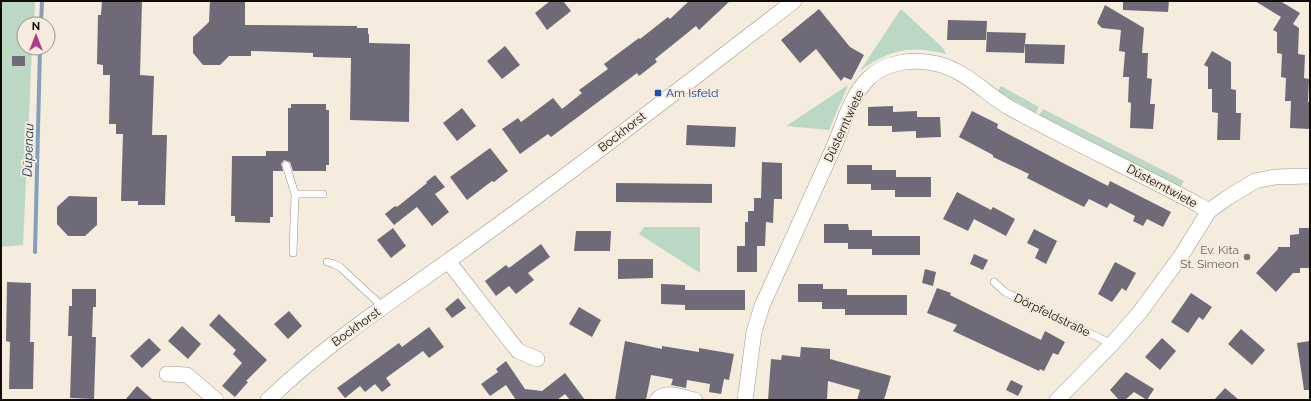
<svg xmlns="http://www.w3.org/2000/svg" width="1311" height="401" font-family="Raleway,sans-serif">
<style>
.green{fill:#bad8c3}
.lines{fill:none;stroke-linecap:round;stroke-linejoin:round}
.stream{stroke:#849ebe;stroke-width:4}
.building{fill:#6f6a77}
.service-casing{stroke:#9e9689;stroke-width:8}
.minor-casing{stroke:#9e9689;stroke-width:16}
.service{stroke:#fff;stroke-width:7}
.minor{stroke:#fff;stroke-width:15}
.transit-dot{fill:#1a4fb4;stroke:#f5ecdd;stroke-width:1.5}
.education-dot{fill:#8d6e63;stroke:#f5ecdd;stroke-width:1.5}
.labels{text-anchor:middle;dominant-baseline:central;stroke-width:4;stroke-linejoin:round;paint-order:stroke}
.transit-label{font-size:12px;fill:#164399;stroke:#f5ecdd;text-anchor:start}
.street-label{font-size:12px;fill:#100d09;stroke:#f5ecdd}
.education-label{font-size:12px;fill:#785e54;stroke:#f5ecdd;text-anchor:end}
.water-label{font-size:13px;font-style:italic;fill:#0c355e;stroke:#f5ecdd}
</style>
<rect width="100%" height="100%" fill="#f5ecdd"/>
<path class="green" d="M1,1H35L34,24H24V48H32L23,245L1,247Z
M901,9L943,48L946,54C910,45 890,49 860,71Z
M848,85L829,130L786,126Z
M1001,86L1039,107L1036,113L998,91Z
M1043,109L1184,181L1180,188L1039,115Z
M644,227H700V273L639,234Z"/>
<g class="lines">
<path class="stream" d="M41,24L42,1
M35,252L40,48"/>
</g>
<path class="building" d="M102,1H142L140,75L154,76L152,135H167L165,205H138V201H121L123,134H116V124H109L110,75H103V65L97,64L98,15H101Z
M210,1H245V25L357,26V28H368V34H369V43L410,44L409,122L350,120L351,58L313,57V53L251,51V56H229L220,65H203L193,53V37L209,22Z
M550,1H563L571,11L547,30L535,13Z
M689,1H730L699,30L696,26L655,59L657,62L639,76L637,73L551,137L548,134L520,154L502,129L518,118L521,122L553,98L562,109L582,93L579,90L608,69L604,64L639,38L640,39L668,17L670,19Z
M1123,1H1169L1168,12L1123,10Z
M1255,1H1280L1300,13L1293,24L1299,28L1298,54L1305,55L1304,78L1309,79L1308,102H1310V129L1290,128L1291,101H1285L1286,78L1281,77L1282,54L1277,53V32L1273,30L1281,17Z
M1105,5L1144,28L1142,53H1148L1147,78L1152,79L1150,104H1155L1153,129L1130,128L1131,103L1128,102L1129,77H1123L1125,52L1119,51L1121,30L1102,28L1097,23Z
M819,9L850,47L864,55L851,80L844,77L841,81L816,49L800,63L781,40Z
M948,20L987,21L986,40H947Z
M987,32L1026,33L1024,53L986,52Z
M1025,44L1065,45L1064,64L1025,63Z
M505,46L520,65L502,79L487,61Z
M1212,51L1231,62V89L1236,90V113H1241L1240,140H1217L1218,113L1212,112V89H1208V67L1204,65Z
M12,56H25V66H12Z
M291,104H326V110H329V165H326V171H293L290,162L284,160L281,164L283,171H273V217H270V223L235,222V216H231L232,156H266V151H288V108H291Z
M893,106V112L917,111V117H940L941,137L916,138V131L892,132V126H868V107Z
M462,108L476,126L457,141L443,123Z
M972,111L998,124L997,128L1063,163L1108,186L1110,181L1171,212L1163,227L1147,219L1143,226L1133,221L1135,216L1110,203L1107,208L1089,199L1084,207L1027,178L1029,174L993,157V155L959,137Z
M687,125L736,127L735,147L686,145Z
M490,148L508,171L494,182L492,181L467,200L450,177Z
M762,162L782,163V199H774L773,223L766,222L765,246H757V272H737V246H745V222H748V211H754V198H761Z
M847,165H872V170H896V177H931V197H895V190H871V184H847Z
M435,175L445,187L435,194L449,212L432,226L417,207L394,225L385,214L395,206L397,207L427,183L426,182Z
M616,183L712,184V203L616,202Z
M957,192L991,210L993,207L1015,219L1006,236L974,219L968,231L943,219Z
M69,196L97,197V225L85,236H68L57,224V207Z
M824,224H848L849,230H872V236H920V255H872V249H848V243H824Z
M393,228L406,246L391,258L377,240Z
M1299,228H1310V268H1300V273H1293L1276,292L1256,273L1278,249V247H1290V235L1299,234Z
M1034,229L1057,241L1046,264L1035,258L1039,249L1027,243Z
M576,231H611L610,251H574Z
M541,244L550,257L528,273L534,280L516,294L509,286L496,296L485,281L506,265L509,268Z
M974,254L988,260L983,270L970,264Z
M618,259H653V278L618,279Z
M1115,262L1136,273L1126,291L1122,288L1112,302L1098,294Z
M925,269L936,272L933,286L922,283Z
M7,282L31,283L30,342H34L33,389H9L10,342L6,341Z
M661,284L685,285V290H745V310H685V305L661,304Z
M798,284H823V289H847V295H907V315H845V309H822V302H798Z
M937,288L951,293L950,295L956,298L1041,340L1045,331L1065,342L1058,355L1053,353L1044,371L1040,369L1039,371L953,331L957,325L927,313Z
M72,289H96V307H93L92,337H96L94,399L70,398L72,336H68L69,306H72Z
M1191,293L1212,307L1203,320L1199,317L1188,333L1171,322Z
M458,298L466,308L452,318L445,309Z
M579,307L601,320L592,337L569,324Z
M289,311L302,326L288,339L274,324Z
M219,314L267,360L246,381L248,382L235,397L222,386L242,363L233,354L236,350L209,325Z
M182,326L201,344L188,359L168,341Z
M429,327L444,347L429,358L423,351L386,378L391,385L382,392L375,384L365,392L360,386L345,398L337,388L399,343L402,347Z
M1241,329L1265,350L1252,365L1228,344Z
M149,338L161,350L142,368L130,356Z
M1162,338L1176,351L1160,370L1145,357Z
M625,341L662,349V346L699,352V348L734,354L729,380L724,379L721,394L709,392L710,384L687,380L686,388L671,385L673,379L651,375L646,400H615Z
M1310,341V390H1304L1297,343Z
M801,347L830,349V359L891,376L884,400H857L860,390L828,381L827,400H768L771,359L781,360L782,355L800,357Z
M506,361L525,389L542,391L565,373L585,400H570L565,394L557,400H516L506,385L490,396L481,384L498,372L496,369Z
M1126,372L1154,389L1147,400L1134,392L1125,400H1119L1110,390Z
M1011,380L1023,386L1018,396L1006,390Z
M137,386L153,400H125Z
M1225,388L1239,400H1214Z"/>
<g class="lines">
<g class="service-casing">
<path id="service" d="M286,165L295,194L293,253
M295,194H323
M327,262L334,264L340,267L383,307
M994,282L1005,292L1112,344"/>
</g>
<g class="minor-casing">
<path id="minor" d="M448,261L518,351L537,359
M167,374L187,375L216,400
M268,400C332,338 405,293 476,241C584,163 689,82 794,1
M657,400C665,389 684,398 695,400
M745,400L754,332L762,306C786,253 810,201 833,149C843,126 850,97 868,79C886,61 915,58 938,64C966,71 986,94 1010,108C1072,142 1137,172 1199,205L1209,211
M1057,400L1112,344L1140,312L1181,256L1209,211L1227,198L1255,181L1275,177L1310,176"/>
</g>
<use href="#service" class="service"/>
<use href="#minor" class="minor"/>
</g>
<rect class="transit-dot" x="654" y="89" width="8" height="8" rx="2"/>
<circle class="education-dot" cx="1247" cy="257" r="4"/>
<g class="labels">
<g class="transit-label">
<text x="666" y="93">Am Isfeld</text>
</g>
<g class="street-label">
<text transform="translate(844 126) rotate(-65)">Düsterntwiete</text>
<text transform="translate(622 132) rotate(-38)">Bockhorst</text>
<text transform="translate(1162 186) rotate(28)">Düsterntwiete</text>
<text transform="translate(1052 315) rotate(26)">Dörpfeldstraße</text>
<text transform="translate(356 327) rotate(-36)">Bockhorst</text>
</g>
<g class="education-label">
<text x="1239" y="250">Ev. Kita<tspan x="1239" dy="14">St. Simeon</tspan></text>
</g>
<g class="water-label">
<text transform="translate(28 150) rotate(-88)">Düpenau</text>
</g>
</g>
<rect width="1311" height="401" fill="none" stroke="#100d09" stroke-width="4"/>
<g transform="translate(36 36)"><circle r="19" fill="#f5ecdd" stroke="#999388"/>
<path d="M0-3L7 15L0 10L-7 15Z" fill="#b1388c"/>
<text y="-6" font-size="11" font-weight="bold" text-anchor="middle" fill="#100d09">N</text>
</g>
</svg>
